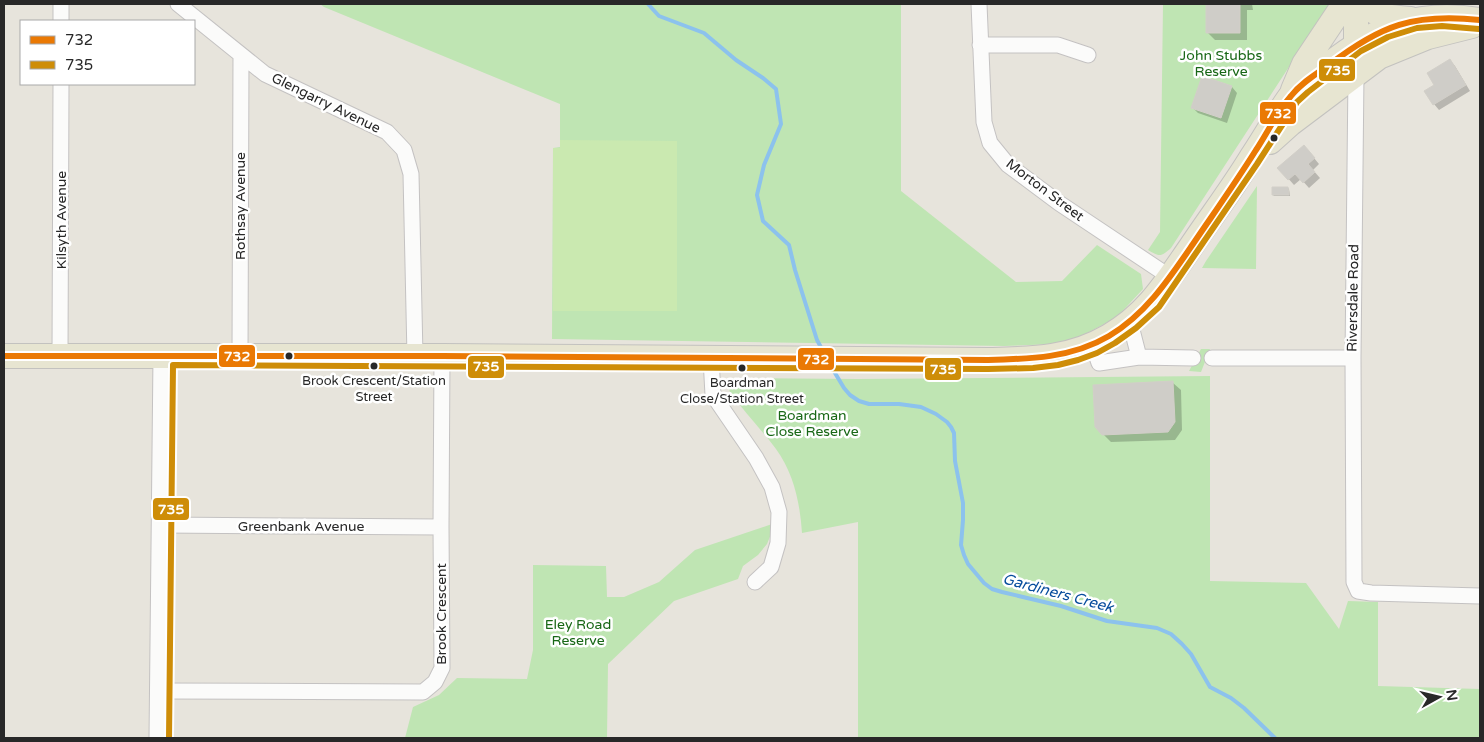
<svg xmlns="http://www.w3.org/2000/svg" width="1484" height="742" font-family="'Varela Round',sans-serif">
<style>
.green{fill:#bfe5b3}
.pitch{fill:#cae9b0}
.shadow{fill:#0003}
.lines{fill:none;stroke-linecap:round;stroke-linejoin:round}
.stream{stroke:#8cc2ed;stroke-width:4}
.building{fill:#cfcdc8;stroke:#d2cfc8}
.minor-casing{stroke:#c4c2c2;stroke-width:17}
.secondary-casing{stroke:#c4c2c2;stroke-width:23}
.primary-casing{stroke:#c3c2bf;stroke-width:26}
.minor{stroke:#fbfbfa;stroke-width:15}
.secondary{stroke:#fbfbfa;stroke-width:21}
.primary{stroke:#e7e5d1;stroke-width:24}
.bus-1-casing{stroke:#fff;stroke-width:10}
.bus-2-casing{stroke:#fff;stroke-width:10}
.bus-1{stroke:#ea7904;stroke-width:6}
.bus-2{stroke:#ce8d08;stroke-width:6}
.bus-dot{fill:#282828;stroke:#fff;stroke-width:2}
.labels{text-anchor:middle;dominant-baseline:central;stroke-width:5;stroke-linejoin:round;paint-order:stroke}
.bus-label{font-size:13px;fill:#282828;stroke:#fff}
.park-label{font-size:14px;fill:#186716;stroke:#fff}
.street-label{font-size:14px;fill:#282828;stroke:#fff}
.water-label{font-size:15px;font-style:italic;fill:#074d9d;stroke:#fff}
.line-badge{stroke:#fff;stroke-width:2}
.badge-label{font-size:14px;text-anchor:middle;font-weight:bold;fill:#fff}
</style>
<rect width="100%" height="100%" fill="#e7e4dc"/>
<path class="green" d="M320,4H901V191L1016,282L1062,281L1097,245L1141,274L1143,289L1117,317L1080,337L1056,344L1004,346L552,339L553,148L560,147V104L324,7Z
M1163,4H1330L1171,248C1161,257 1160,257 1148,250L1160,232Z
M1257,186L1256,269L1202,268L1206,261Z
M1201,349H1210L1201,372L1189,371Z
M1210,376V581L1306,583L1339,629L1348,601L1378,602V686L1480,689V738H858V522L802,533C800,503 794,474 776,449C761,429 744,412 730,392L727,383L733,378L858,379Z
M772,524L771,534L767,544L758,555L743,566L738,579L674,601L608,664L607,738H405L413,707L439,695L457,678L527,679L533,650V565L606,566L607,597H624L659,582L695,550Z"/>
<path class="pitch" d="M560,140L677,141V311H553V148H560Z"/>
<path class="shadow" d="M1207,4H1252L1253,10H1247V40H1215L1207,32Z
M1450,60L1455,66L1470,91L1439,110L1434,104Z
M1203,77L1232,87L1237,93L1227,123L1198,113L1192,107Z
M1309,152L1319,164L1313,170L1320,178L1309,188L1301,179L1294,185L1279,168Z
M1288,188L1289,189L1290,196H1274L1273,195Z
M1173,383L1181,390L1182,430L1175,440L1111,442L1096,427Z"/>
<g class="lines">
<path class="stream" d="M648,4L659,16L704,33L736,60L763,78L776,89L781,124L764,165L757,195L763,221L789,245L795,270L817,340L823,351
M832,368L844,388L850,395L859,401L869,404H899L921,407L936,414L947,422L951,427L954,433L955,461L963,503V520L961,545L964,555L968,564L984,583L992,589L1002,592L1061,606L1107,621L1157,628L1171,634L1182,644L1191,654L1210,687L1231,698L1244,708L1275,738"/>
</g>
<path class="building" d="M1206,4H1240V33H1206Z
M1450,59L1466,85L1433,105L1424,91L1434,85L1427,73Z
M1202,76L1232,86L1221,118L1191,108Z
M1304,145L1315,158L1308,164L1315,172L1303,183L1295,174L1288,180L1277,168Z
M1272,187H1288L1289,195H1272Z
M1173,381L1175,422L1168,432L1102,435L1095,427L1093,385Z"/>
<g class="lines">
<g class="minor-casing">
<path id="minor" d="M178,4L265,74L387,132L404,150L411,174L415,356
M979,4L984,122L990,143L1008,165L1059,203L1170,277
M61,21V4
M980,45H1058L1088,55
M1356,74L1353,358L1354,582L1358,591L1371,593L1480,596
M1130,322L1139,357
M1093,345L1099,363L1139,357L1193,358
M60,356L61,84
M240,356L241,55
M711,358L713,395L756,458L772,487L779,512L778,543L771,567L755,582
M1212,358H1353
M162,525L441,527
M160,691L423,692L435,682L442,668L441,527L442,356"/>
</g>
<g class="secondary-casing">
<path id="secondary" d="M160,738L164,356"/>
</g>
<g class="primary-casing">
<path id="primary" d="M1356,4V57
M1366,4C1375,18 1395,17 1410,19
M1293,90L1304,64L1344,4
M1270,142L1290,124L1379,57L1428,37L1472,26
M4,356H442L988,360C1032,359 1070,359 1109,336C1147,314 1165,284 1190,248C1210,218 1232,189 1251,158C1261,143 1270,128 1279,113C1283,107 1287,100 1292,94C1302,84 1315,75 1327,66C1376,27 1417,10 1480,20"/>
</g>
<use href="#minor" class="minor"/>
<use href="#secondary" class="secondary"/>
<use href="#primary" class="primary"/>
<g class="bus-1-casing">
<path id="bus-1" d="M4,356H442L988,360C1030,359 1072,358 1109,336C1146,314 1169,279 1193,244C1214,213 1236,182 1256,150C1268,132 1277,112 1291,96C1301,83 1316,74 1329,65C1381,25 1414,13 1480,20"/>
</g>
<g class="bus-2-casing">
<path id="bus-2" d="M169,738L173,365L988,369L1033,368L1058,365L1078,360L1097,353L1115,343L1136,328L1159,307L1257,164L1297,102L1308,92L1361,51L1388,37L1417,28L1442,26L1479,29"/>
</g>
<use href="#bus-1" class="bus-1"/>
<use href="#bus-2" class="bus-2"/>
</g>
<g class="bus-dot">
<circle cx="1274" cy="138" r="4.5"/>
<circle cx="289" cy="356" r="4.5"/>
<circle cx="374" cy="366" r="4.5"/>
<circle cx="742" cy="368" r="4.5"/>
</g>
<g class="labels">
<g class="bus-label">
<text x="374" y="381">Brook Crescent/Station<tspan x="374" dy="16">Street</tspan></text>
<text x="742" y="383">Boardman<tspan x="742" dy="16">Close/Station Street</tspan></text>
</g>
<g class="park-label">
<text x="1221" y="55">John Stubbs<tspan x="1221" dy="16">Reserve</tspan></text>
<text x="812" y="415">Boardman<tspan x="812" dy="16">Close Reserve</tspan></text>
<text x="578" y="624">Eley Road<tspan x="578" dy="16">Reserve</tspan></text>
</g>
<g class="street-label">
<text transform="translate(326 103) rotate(26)">Glengarry Avenue</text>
<text transform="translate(1045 190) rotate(37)">Morton Street</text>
<text transform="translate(240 206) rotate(-90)">Rothsay Avenue</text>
<text transform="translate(61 220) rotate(-90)">Kilsyth Avenue</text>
<text transform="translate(1353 298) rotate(-89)">Riversdale Road</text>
<text x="301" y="526">Greenbank Avenue</text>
<text transform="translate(441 614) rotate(-90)">Brook Crescent</text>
</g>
<g class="water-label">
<text transform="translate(1058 593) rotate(15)">Gardiners Creek</text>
</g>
</g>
<g class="line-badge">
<rect x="1318" y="58" width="38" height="24" rx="5" fill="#ce8d08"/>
<rect x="1259" y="101" width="38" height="24" rx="5" fill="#ea7904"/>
<rect x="218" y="344" width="38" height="24" rx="5" fill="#ea7904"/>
<rect x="797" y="347" width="38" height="24" rx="5" fill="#ea7904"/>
<rect x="467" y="355" width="38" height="24" rx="5" fill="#ce8d08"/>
<rect x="924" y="357" width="38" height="24" rx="5" fill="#ce8d08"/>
<rect x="152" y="497" width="38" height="24" rx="5" fill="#ce8d08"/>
</g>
<g class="badge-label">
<text x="1337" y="75">735</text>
<text x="1278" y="118">732</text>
<text x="237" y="361">732</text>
<text x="816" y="364">732</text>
<text x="486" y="371">735</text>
<text x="943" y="374">735</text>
<text x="171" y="514">735</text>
</g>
<rect width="1484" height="742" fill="none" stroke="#282828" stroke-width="10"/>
<rect x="20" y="20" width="175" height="65" fill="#ffffff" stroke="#a9a9a9"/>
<rect x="30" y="36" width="25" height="8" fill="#ea7904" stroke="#a9a9a9"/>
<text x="65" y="45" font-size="15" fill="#282828">732</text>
<rect x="30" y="61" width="25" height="8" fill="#ce8d08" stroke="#a9a9a9"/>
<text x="65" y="70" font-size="15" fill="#282828">735</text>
<g transform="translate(1439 697) rotate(82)" stroke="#ffffff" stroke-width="4" paint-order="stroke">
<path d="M0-4L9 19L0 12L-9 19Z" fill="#282828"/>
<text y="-8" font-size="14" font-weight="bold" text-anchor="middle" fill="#282828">N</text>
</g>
</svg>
